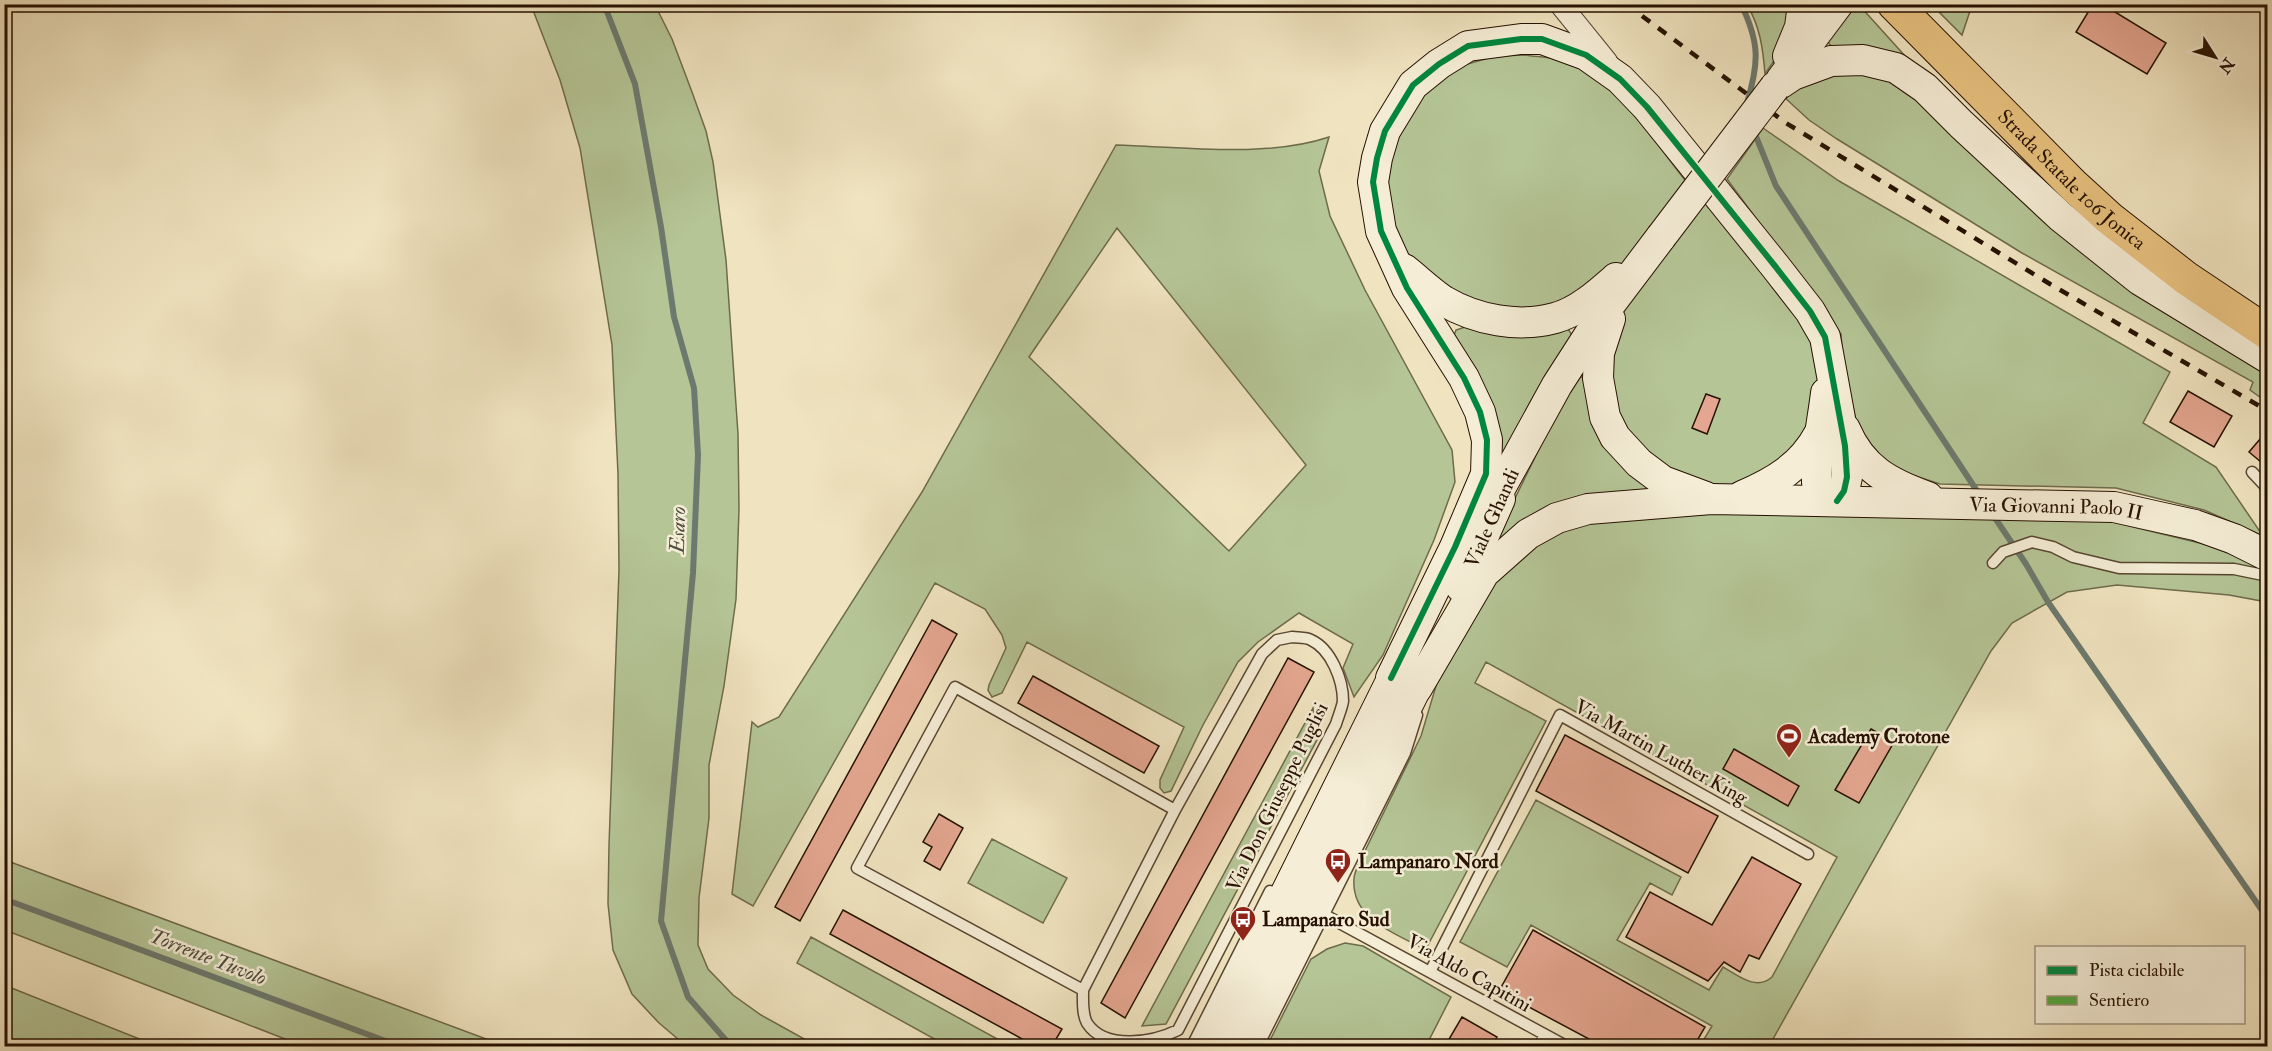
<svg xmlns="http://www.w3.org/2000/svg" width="2272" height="1051" font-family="'IM FELL Double Pica',serif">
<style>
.green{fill:#b5c596;stroke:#6e6b4b;stroke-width:1.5;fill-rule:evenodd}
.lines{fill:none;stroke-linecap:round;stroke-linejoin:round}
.stream{stroke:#6c796e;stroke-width:6}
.building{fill:#e4a690;stroke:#261100;stroke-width:1.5}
.lane-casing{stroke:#584630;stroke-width:13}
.street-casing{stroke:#584630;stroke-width:23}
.secondary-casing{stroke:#261100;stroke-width:32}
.primary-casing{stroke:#261100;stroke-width:35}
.lane{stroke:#f5edd6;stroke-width:10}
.street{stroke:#f5edd6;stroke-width:21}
.secondary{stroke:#f5edd6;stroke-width:30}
.primary{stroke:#e8c280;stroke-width:33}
.rail{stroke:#261100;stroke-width:4.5;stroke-dasharray:10 10;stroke-linecap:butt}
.secondary-bridge-casing{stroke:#261100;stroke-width:32;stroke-linecap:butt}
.secondary-bridge{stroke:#f5edd6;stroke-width:30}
.quiet{stroke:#53a840;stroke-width:4.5;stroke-dasharray:9 4.5;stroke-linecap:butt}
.cycleway-casing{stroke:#f5edd6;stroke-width:10}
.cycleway{stroke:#00873e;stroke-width:6}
.labels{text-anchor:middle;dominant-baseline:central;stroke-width:5;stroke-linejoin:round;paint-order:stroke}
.street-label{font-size:20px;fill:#261100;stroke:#f5edd6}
.poi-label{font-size:20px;font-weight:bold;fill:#261100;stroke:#f5edd6;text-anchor:start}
.water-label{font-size:21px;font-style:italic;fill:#4f4e40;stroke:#f5edd6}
</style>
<rect width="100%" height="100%" fill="#f0e4c0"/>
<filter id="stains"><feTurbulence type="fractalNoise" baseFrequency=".00333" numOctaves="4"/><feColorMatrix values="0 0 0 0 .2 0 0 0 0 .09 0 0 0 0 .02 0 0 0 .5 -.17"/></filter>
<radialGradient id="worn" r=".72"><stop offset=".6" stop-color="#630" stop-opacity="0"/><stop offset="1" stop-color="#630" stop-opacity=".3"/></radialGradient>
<path class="green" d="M531,5H655L672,39L692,92L706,131L713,162L726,260L738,434L739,509L736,599L724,686L709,765V818L699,898L698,945L708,969L733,995L761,1015L817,1046H686L658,1022L632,994L613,950L608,904L609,845L619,570L618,474L612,345L580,148L560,80Z
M1747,5H1791L1780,52L1765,74C1763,49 1760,26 1747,5Z
M1853,5H1859L1915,67L1831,46L1828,42Z
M1932,5H1972L1962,35Z
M1524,55C1537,57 1553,57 1565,61C1614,79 1654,141 1685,180C1664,210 1623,278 1592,293C1569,304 1541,310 1517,318L1418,275L1389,224L1384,198L1393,139L1424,92L1460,66L1496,56Z
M1839,68L1895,79L2267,366V402L2250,390L2253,382L2022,253L1837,139L1809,120L1783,96Z
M1763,128L1839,181L2170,372L2143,423L2216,467L2263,536L2204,510L2116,488L1940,484L1894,469L1860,437L1843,366L1841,334L1727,179Z
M1329,137L1319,171L1330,216L1365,290L1452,450L1455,482L1434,540L1383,655L1354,697L1343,668L1353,644L1299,613L1258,642L1238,662L1203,725L1171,791L1164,793L1160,788V780L1184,727L1027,642L1002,693L992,697L988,690L989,685L1006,648L1002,635L985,609L935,583L753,906L732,894L752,722L758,727L779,717L922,492L1116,145C1183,147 1267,158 1329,137ZM1117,228L1306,465L1229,551L1029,357Z
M1708,198L1806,322L1821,369L1804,439L1748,483L1724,487L1689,482L1635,449L1607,391L1613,332L1625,308Z
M1468,326L1568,329L1572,335L1494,483L1453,338L1456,330Z
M1584,377L1661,494L1501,547L1494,541L1574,378Z
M1662,510L2100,519L2208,545L2236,556L2267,572V602L2229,595L2117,585L2067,592L2012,623L1991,651L1769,1046H1700L1712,1026L1531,925L1507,967L1460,942L1536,800L1681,877L1672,895L1650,883L1617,940L1709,990L1723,967C1739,976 1756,991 1772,977L1837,857L1486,662L1475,683L1546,721L1428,945L1422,948C1393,932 1351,919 1354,879C1354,872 1359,864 1362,857L1421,736L1442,666L1496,572L1551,530Z
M1313,708L1318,738L1166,1024L1142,1026Z
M992,839L1067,878L1043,923L968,883Z
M5,860L505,1046H303L5,930Z
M811,937L1010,1046H947L797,963Z
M1345,943L1363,946L1451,997L1426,1046H1267L1311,959L1327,949Z
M4,985L157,1046H5Z"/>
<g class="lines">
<path class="stream" d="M604,4L635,84L661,227L674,317L694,388L698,455L693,573L661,921L688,997L731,1046
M1741,4C1760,43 1759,63 1747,103
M1753,129L1776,186L1979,494
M1993,515L2026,564L2048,602L2268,919
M4,899L399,1046"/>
</g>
<path class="building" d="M2093,4H2102L2166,43L2147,74L2076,32Z
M2188,391L2232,416L2214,447L2170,422Z
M1706,394L1720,399L1707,434L1692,428Z
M2267,431H2268V468L2249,452Z
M932,620L957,634L800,921L775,907Z
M1288,658L1314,672L1125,1018L1101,1003Z
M1033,676L1159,746L1144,773L1018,703Z
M1871,729L1894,742L1859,803L1835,790Z
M1565,735L1718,816L1688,873L1536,791Z
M1734,749L1799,786L1788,806L1723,769Z
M939,814L963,828L940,870L924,861L932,847L923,842Z
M1752,857L1801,884L1759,959L1749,955L1740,972L1724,962L1708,981L1626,937L1650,892L1712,925Z
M843,910L1062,1029L1052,1046H1035L830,934Z
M1533,930L1705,1027L1694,1046H1602L1499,991Z
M1462,1017L1497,1037L1492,1046H1445Z"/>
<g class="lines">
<g class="lane-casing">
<path id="lane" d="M2252,472L2268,489
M1993,563L2003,552L2032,542L2053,547L2073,557L2119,568L2234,569L2268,576
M1292,637C1298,638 1306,637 1311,640C1331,649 1343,680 1343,701C1342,708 1338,717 1336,724L1178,1030C1154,1042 1105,1051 1087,1023C1082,1014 1083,1000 1083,990L1175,810L1262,654L1277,640Z
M1323,914L1566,1046
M1430,972L1560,715L1808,854
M1083,990L857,868L955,687L1175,810
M1192,1046L1270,891
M1258,1046L1405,753L1417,715
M1539,1046L1545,1035"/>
</g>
<g class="street-casing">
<path id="street" d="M1560,4L1607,62"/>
</g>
<g class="secondary-casing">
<g id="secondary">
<path d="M1788,56L1800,27L1803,4"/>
<path d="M1781,80L1838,4"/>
<path d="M1775,87L1793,75L1831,61L1863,60L1896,68L1925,88L1961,124L2061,217L2140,280L2268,358"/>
<path d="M1404,269C1417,279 1430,292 1444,301C1476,320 1519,328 1555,318C1578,312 1599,293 1616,278"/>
<path d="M1610,319L1599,353L1598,378L1605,417L1615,437L1639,463L1663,481L1706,497"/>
<path d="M1845,429C1862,469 1889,483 1928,497"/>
<path d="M1742,496C1775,482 1802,466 1819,434"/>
<path d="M1821,501C1810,475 1823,422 1826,393"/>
<path d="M1485,516L1557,385L1602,315L1661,237"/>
<path d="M1461,587L1500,499"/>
<path d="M1391,678L1455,547L1486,474L1487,440L1480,412L1464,378L1407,288L1381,231L1373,182L1377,158L1385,131L1413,85L1439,64L1468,46L1521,39H1542L1586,55L1620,79L1647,107L1775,266L1810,311L1825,337L1845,446L1847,477L1844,491L1837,501"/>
<path id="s1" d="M1417,688L1484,573L1528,534L1557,518L1588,509L1711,499L2114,507L2195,525L2234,539L2268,556"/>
<path d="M1210,1046L1401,661"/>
<path d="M1239,1046L1425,670"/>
</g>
</g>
<g class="primary-casing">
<g id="primary">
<path id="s2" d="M1894,4L2074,186L2109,218L2186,278L2268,333"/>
</g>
</g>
<use href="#lane" class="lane"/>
<use href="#street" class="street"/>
<use href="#secondary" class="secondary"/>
<use href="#primary" class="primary"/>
<path class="rail" d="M1626,4L1786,123L2050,284L2268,411"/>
<g class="secondary-bridge-casing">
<path id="secondary-bridge" d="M1661,237L1775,87"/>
</g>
<use href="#secondary-bridge" class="secondary-bridge"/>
<path class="quiet" d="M1135,1043L1138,1046"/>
<g class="cycleway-casing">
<path id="cycleway" d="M1391,678L1455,547L1486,474L1487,440L1480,412L1464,378L1407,288L1381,231L1373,182L1377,158L1385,131L1413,85L1439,64L1468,46L1521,39H1542L1586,55L1620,79L1647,107L1775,266L1810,311L1825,337L1845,446L1847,477L1844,491L1837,501"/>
</g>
<use href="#cycleway" class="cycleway"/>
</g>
<defs>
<g id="stadium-pin" transform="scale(1.35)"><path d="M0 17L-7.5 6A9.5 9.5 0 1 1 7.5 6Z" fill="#8f2418" stroke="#f5edd6"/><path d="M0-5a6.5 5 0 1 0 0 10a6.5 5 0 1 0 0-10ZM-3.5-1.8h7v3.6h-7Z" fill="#fff"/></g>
<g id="bus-pin" transform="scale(1.35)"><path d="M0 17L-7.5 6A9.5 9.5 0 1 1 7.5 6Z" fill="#8f2418" stroke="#f5edd6"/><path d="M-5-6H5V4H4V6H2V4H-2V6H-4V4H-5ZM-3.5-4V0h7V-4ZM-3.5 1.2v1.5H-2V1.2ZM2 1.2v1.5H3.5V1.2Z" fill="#fff"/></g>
</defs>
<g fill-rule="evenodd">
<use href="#stadium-pin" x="1789" y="736"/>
<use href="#bus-pin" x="1338" y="861"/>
<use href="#bus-pin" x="1243" y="919"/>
</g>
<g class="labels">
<g class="street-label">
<text stroke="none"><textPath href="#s2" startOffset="250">Strada Statale 106 Jonica</textPath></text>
<text stroke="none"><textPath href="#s1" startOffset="726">Via Giovanni Paolo II</textPath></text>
<text transform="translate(1492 518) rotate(-66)">Viale Ghandi</text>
<text transform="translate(1661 752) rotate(29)">Via Martin Luther King</text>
<text transform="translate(1277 797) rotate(-64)">Via Don Giuseppe Puglisi</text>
<text transform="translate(1469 973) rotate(29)">Via Aldo Capitini</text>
</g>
<g class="poi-label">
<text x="1808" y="736">Academy Crotone</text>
<text x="1358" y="861">Lampanaro Nord</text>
<text x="1262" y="919">Lampanaro Sud</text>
</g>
<g class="water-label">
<text transform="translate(678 530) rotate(-88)">Esaro</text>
<text transform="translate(208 957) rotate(21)">Torrente Tuvolo</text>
</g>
</g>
<rect width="2272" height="1051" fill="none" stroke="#f0e4c0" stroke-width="24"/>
<rect x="6" y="6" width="2260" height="1039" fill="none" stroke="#261100" stroke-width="3"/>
<rect x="12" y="12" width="2248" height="1027" fill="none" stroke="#261100" stroke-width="1.5"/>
<rect x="2035" y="946" width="210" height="78" fill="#f5edd6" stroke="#a29580" stroke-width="1.5"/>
<rect x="2047" y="966" width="30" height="9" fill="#00873e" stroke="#a29580" stroke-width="1.5"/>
<text x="2089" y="976" font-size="18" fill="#261100">Pista ciclabile</text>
<rect x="2047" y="996" width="30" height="9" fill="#53a840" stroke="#a29580" stroke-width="1.5"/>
<text x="2089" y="1006" font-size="18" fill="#261100">Sentiero</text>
<g transform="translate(2215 57) rotate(127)" stroke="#f5edd6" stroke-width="4.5" paint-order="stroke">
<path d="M0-4.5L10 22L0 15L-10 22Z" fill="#261100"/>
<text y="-9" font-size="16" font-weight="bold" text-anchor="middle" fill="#261100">N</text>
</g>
<rect width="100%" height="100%" filter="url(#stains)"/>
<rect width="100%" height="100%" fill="url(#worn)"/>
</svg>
